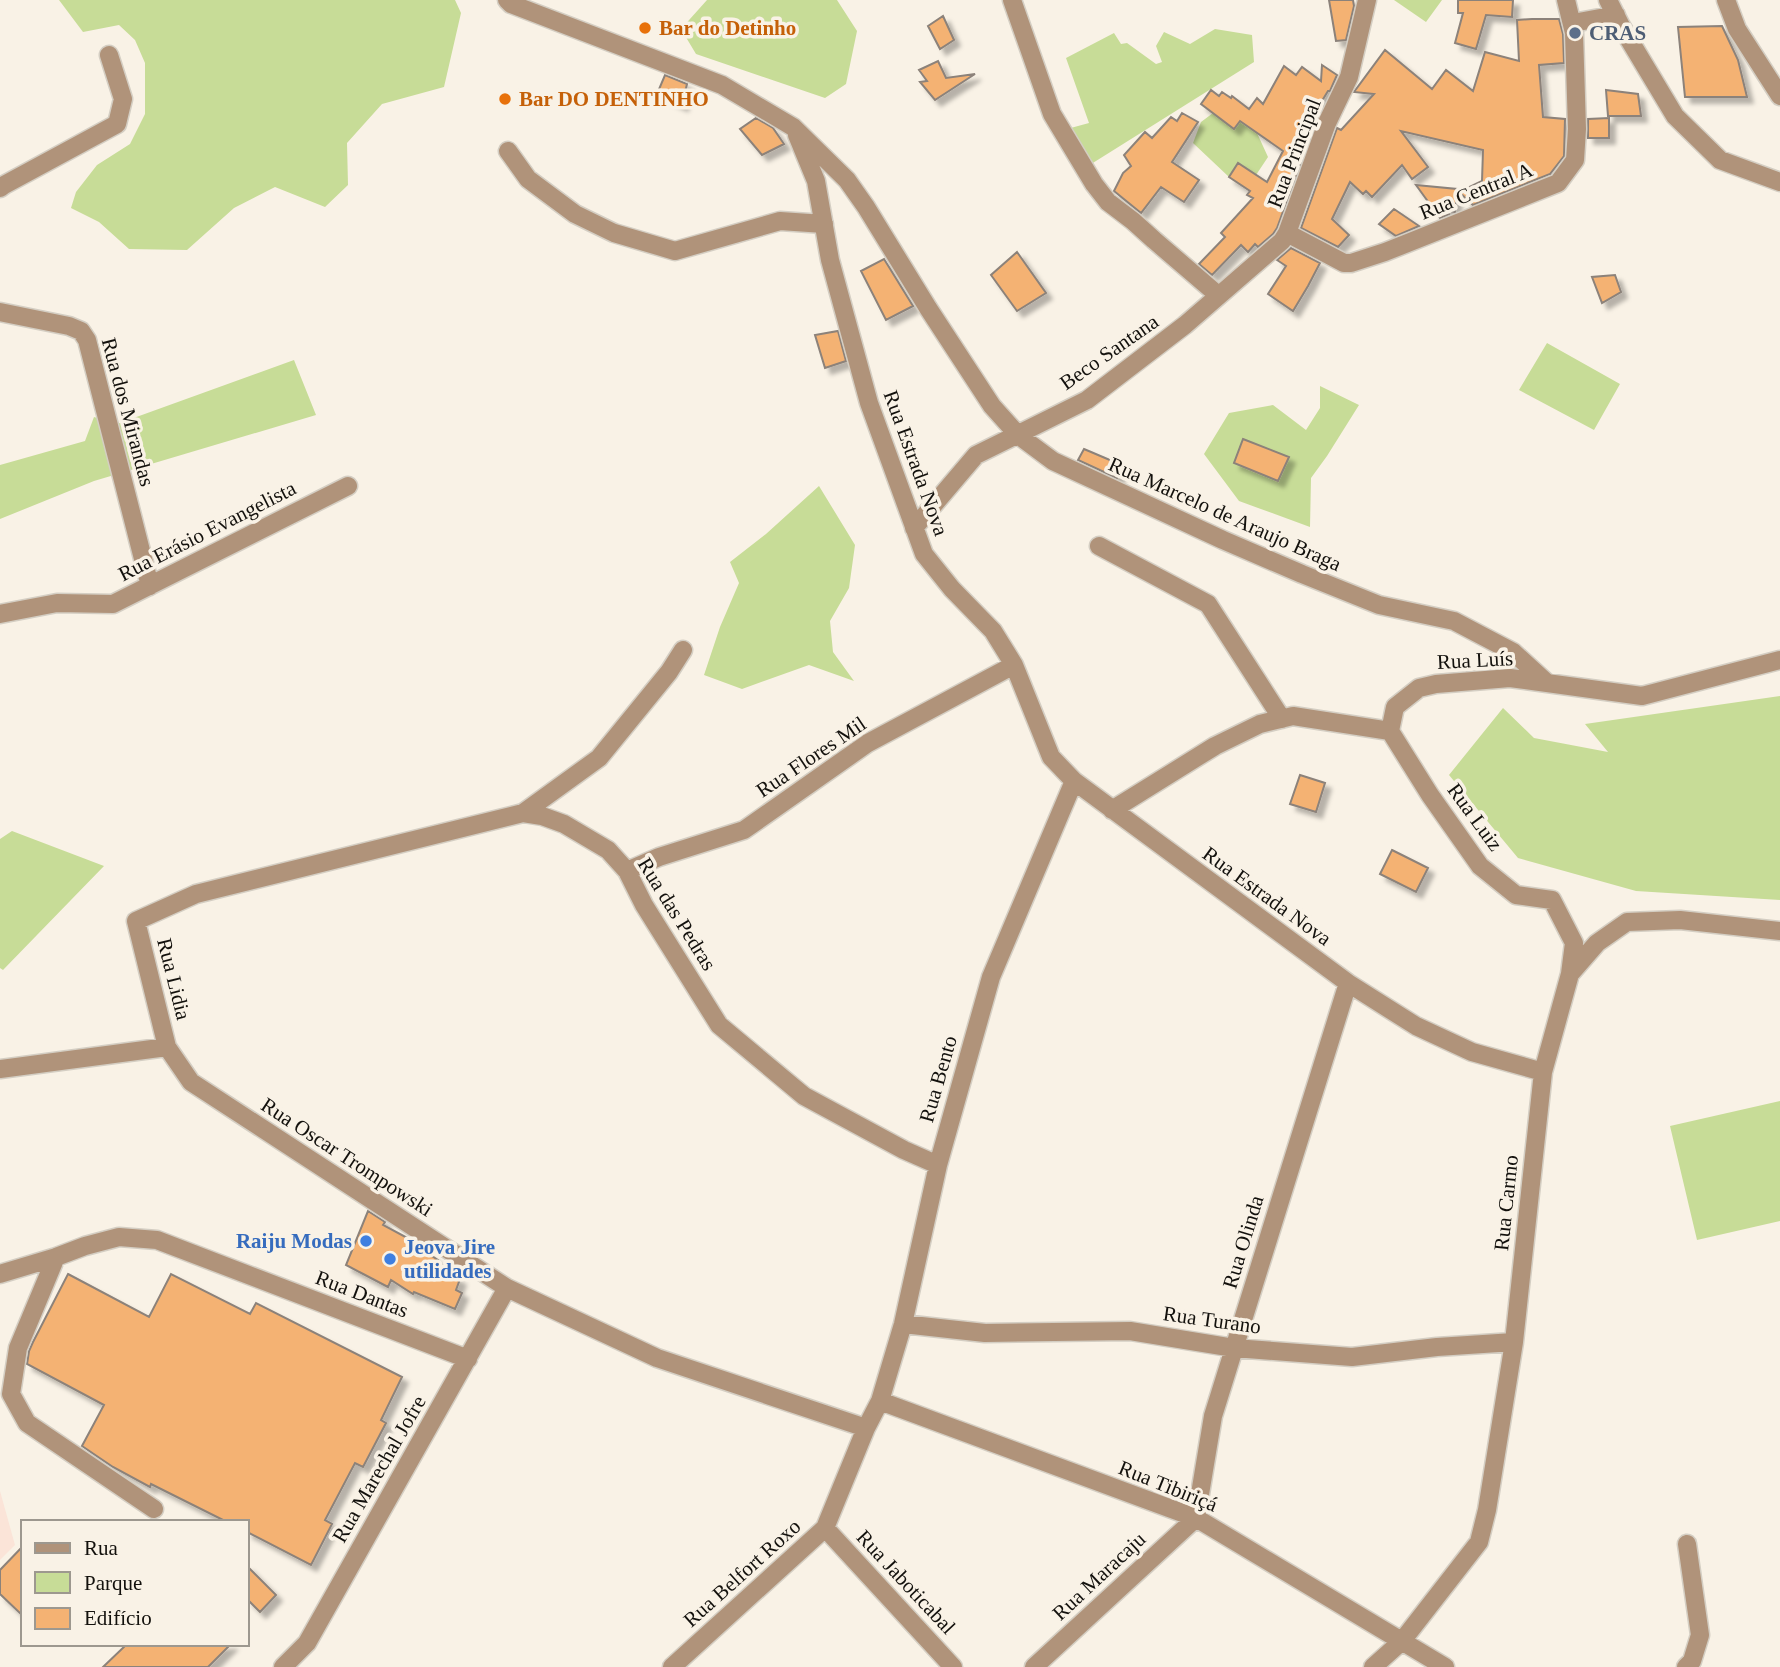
<svg xmlns="http://www.w3.org/2000/svg" width="1780" height="1667" font-family="Georgia,serif">
<style>
.education{fill:#fbe4d8}
.green{fill:#c7dc97}
.building{fill:#f4b273;stroke:#8c827a;stroke-width:2;filter:url(#shadow)}
.lines{fill:none;stroke-linecap:round;stroke-linejoin:round}
.minor-casing{stroke:#d4cec3;stroke-width:21}
.minor{stroke:#b0937a;stroke-width:18}
.food-dot{fill:#e8710a;stroke:#f9f2e6;stroke-width:2.5}
.service-dot{fill:#5c6f8a;stroke:#f9f2e6;stroke-width:2.5}
.shop-dot{fill:#3f7fe0;stroke:#f9f2e6;stroke-width:2.5}
.labels{text-anchor:middle;dominant-baseline:central;stroke-width:7;stroke-linejoin:round;paint-order:stroke}
.food-label{font-size:21px;font-weight:bold;fill:#c56008;stroke:#f9f2e6;text-anchor:start}
.service-label{font-size:21px;font-weight:bold;fill:#4e5e75;stroke:#f9f2e6;text-anchor:start}
.street-label{font-size:21px;fill:#13110d;stroke:#f9f2e6}
.shop-label{font-size:21px;font-weight:bold;fill:#366cbe;stroke:#f9f2e6;text-anchor:end}
</style>
<defs>
<filter id="shadow"><feDropShadow dx="6" dy="6" stdDeviation="2" flood-color="#0004"/></filter>
</defs>
<rect width="100%" height="100%" fill="#f9f2e6"/>
<path class="education" d="M0,1491L15,1545L0,1560Z"/>
<path class="green" d="M59,0H455L461,13L444,87L382,104L347,143L348,185L325,207L275,187L234,208L187,250L129,249L99,222L71,208L76,192L97,165L130,144L145,114V63L135,40L119,25L83,32Z
M707,0H837L857,31L846,84L825,98L696,54L681,29Z
M1394,0H1442L1426,22Z
M1215,29L1252,35L1254,62L1088,166L1067,129L1089,123L1066,58L1114,33L1121,44L1127,43L1156,64L1162,62L1156,46L1164,32L1190,44Z
M1213,113L1233,129L1239,120L1257,133L1268,157L1256,175L1238,163L1229,177L1193,143L1201,122Z
M1547,343L1620,384L1594,430L1519,390Z
M294,360L316,415L94,481L0,519V465L85,441L94,417L117,424Z
M1320,386L1359,405L1327,456L1311,478L1310,527L1239,501L1204,454L1229,413L1273,405L1306,430L1320,408Z
M819,486L855,545L849,588L830,621L833,652L854,681L809,665L742,689L704,675L720,627L739,583L730,562L766,534Z
M1780,696V900L1636,891L1518,858L1449,775L1503,708L1534,738L1608,752L1585,724Z
M12,831L104,866L3,970L0,968V839Z
M1780,1101V1221L1697,1240L1670,1126Z"/>
<path class="building" d="M1329,0H1353L1354,6L1346,40L1336,41Z
M1458,0H1513L1512,17L1486,15L1476,49L1455,43L1463,13H1458Z
M943,16L954,40L940,49L928,26Z
M1532,19H1559L1563,34L1564,63L1539,65L1543,117L1565,119L1564,156L1550,174L1473,205L1459,192L1482,181L1483,150L1401,131L1428,167L1412,179L1402,165L1372,197L1366,191L1363,194L1350,182L1332,219L1349,235L1338,247L1301,228L1337,128L1341,130L1374,94L1354,92L1385,50L1432,89L1446,70L1473,91L1485,52L1519,61L1517,20Z
M1722,26L1738,60L1747,97H1685L1678,27Z
M938,61L946,78L975,74L935,100L920,82L927,81L919,70Z
M1322,65L1337,75L1330,91H1328L1314,114L1318,116L1277,228L1273,234L1258,247L1255,244L1248,252L1241,245L1212,275L1199,264L1225,237L1221,233L1253,198L1247,195L1250,191L1229,177L1238,163L1267,182L1283,151L1240,121L1234,129L1201,104L1211,90L1219,96L1222,92L1231,98L1232,96L1249,109L1257,98L1263,104L1284,66L1296,75L1302,67L1321,81Z
M665,75L687,84L682,105L657,94Z
M1606,90L1638,94L1641,116H1608Z
M1182,113L1198,122L1172,162L1199,180L1184,202L1161,187L1141,213L1114,191L1123,173L1131,166L1124,155L1145,132L1152,138L1171,117L1177,121Z
M756,118L773,128L784,144L762,155L740,129Z
M1609,118V138H1588V119Z
M1416,185L1457,189L1455,212L1449,211V214L1440,218Z
M1394,209L1419,226L1396,236L1379,224Z
M1291,248L1320,263L1308,286L1293,311L1268,294L1286,266L1277,260Z
M1017,252L1046,293L1017,311L991,275Z
M884,259L913,306L886,320L861,271Z
M1615,275L1621,292L1602,303L1592,277Z
M838,331L846,361L825,368L815,335Z
M1243,439L1289,457L1278,481L1234,463Z
M1084,449L1124,466L1117,478L1078,460Z
M1300,775L1325,783L1316,812L1290,804Z
M1392,850L1428,868L1416,892L1380,874Z
M368,1211L385,1222L383,1225L413,1241L412,1243L438,1260L436,1263L451,1270L449,1274L460,1279L456,1290L462,1293L455,1309L414,1292L413,1294L391,1280L388,1287L346,1265Z
M68,1274L149,1317L171,1274L250,1314L256,1303L402,1377L381,1420L386,1423L363,1467L355,1463L325,1520L332,1524L311,1565L247,1532V1522H227L151,1484L150,1487L113,1467L82,1446L104,1405L27,1364L29,1351L33,1342Z
M23,1546V1616L0,1594V1570Z
M247,1566L276,1595L260,1612L247,1599Z
M127,1644H231L208,1667H103Z"/>
<g class="lines">
<g class="minor-casing">
<path id="minor" d="M507,0L511,4L722,85L793,127L847,180L866,207L928,308L992,406L1018,435L1053,461L1223,540L1302,574L1379,605L1454,621L1513,652L1547,683
M1012,0L1052,114L1094,184L1108,202L1133,221L1154,240L1218,295
M1608,0L1621,26L1675,116L1720,160L1780,182
M1726,0L1737,29L1780,96
M1573,23L1616,15
M797,135L816,181L830,260L869,403L924,554L952,589L993,631L1014,665L1051,757L1074,781L1348,983L1416,1026L1472,1052L1543,1072
M508,151L528,179L575,214L614,233L675,251L780,221L824,224
M0,188L4,185L117,124L123,99L109,55
M1287,233L1344,263H1351L1385,252L1558,183L1575,160L1577,129L1574,33L1566,0
M0,312L69,326L81,331L87,340L150,586
M914,528L976,455L1087,400L1185,325L1282,241L1287,233L1327,123L1349,77L1367,0
M1099,546L1208,604L1282,719
M0,614L57,603L113,604L348,486
M1390,731L1395,707L1419,688L1436,684L1510,678L1642,696L1780,660
M1390,731L1430,795L1480,866L1516,895L1552,900L1574,943L1570,974
M1112,810L1215,746L1260,724L1293,716L1390,731
M523,813L599,758L669,672L683,650
M627,871L659,857L744,830L868,743L1014,665
M167,1047L136,921L196,894L523,813L542,816L564,824L608,850L627,871L644,905L719,1025L804,1096L904,1150L938,1165
M0,1069L167,1047L191,1082L507,1288L657,1358L866,1428
M56,1257L18,1348L11,1394L27,1423L154,1509
M0,1274L56,1257L85,1246L119,1237L157,1240L468,1359
M903,1324L985,1333L1130,1331L1234,1348L1352,1357L1437,1347L1514,1342
M880,1401L1196,1518L1445,1667
M825,1528L953,1667
M283,1667L307,1643L507,1288
M672,1667L825,1528L866,1428L880,1401L903,1324L938,1165L991,977L1074,781
M1034,1667L1196,1518L1213,1416L1348,983
M1373,1667L1402,1641L1479,1542L1487,1510L1514,1342L1543,1072L1570,974L1597,943L1627,922L1680,920L1780,931
M1686,1667L1692,1661L1700,1635L1687,1544"/>
</g>
<use href="#minor" class="minor"/>
</g>
<g class="food-dot">
<circle cx="645" cy="28" r="7"/>
<circle cx="505" cy="99" r="7"/>
</g>
<circle class="service-dot" cx="1575" cy="33" r="7"/>
<g class="shop-dot">
<circle cx="366" cy="1241" r="7"/>
<circle cx="390" cy="1259" r="7"/>
</g>
<g class="labels">
<g class="food-label">
<text x="659" y="28">Bar do Detinho</text>
<text x="519" y="99">Bar DO DENTINHO</text>
</g>
<g class="service-label">
<text x="1589" y="33">CRAS</text>
</g>
<g class="street-label">
<text transform="translate(1294 153) rotate(-69)">Rua Principal</text>
<text transform="translate(1476 191) rotate(-22)">Rua Central A</text>
<text transform="translate(1109 352) rotate(-35)">Beco Santana</text>
<text transform="translate(128 412) rotate(75)">Rua dos Mirandas</text>
<text transform="translate(916 463) rotate(70)">Rua Estrada Nova</text>
<text transform="translate(1225 514) rotate(24)">Rua Marcelo de Araujo Braga</text>
<text transform="translate(207 531) rotate(-27)">Rua Erásio Evangelista</text>
<text transform="translate(1475 660) rotate(-3)">Rua Luís</text>
<text transform="translate(811 757) rotate(-34)">Rua Flores Mil</text>
<text transform="translate(1475 817) rotate(54)">Rua Luiz</text>
<text transform="translate(1267 896) rotate(36)">Rua Estrada Nova</text>
<text transform="translate(677 914) rotate(58)">Rua das Pedras</text>
<text transform="translate(174 979) rotate(76)">Rua Lidia</text>
<text transform="translate(938 1079) rotate(-74)">Rua Bento</text>
<text transform="translate(347 1157) rotate(33)">Rua Oscar Trompowski</text>
<text transform="translate(1506 1203) rotate(-84)">Rua Carmo</text>
<text transform="translate(1243 1242) rotate(-73)">Rua Olinda</text>
<text transform="translate(362 1294) rotate(21)">Rua Dantas</text>
<text transform="translate(1212 1320) rotate(8)">Rua Turano</text>
<text transform="translate(379 1469) rotate(-60)">Rua Marechal Jofre</text>
<text transform="translate(1168 1486) rotate(22)">Rua Tibiriçá</text>
<text transform="translate(742 1573) rotate(-42)">Rua Belfort Roxo</text>
<text transform="translate(1099 1576) rotate(-43)">Rua Maracaju</text>
<text transform="translate(906 1582) rotate(47)">Rua Jaboticabal</text>
</g>
<g class="shop-label">
<text x="352" y="1241">Raiju Modas</text>
<text x="404" y="1247" text-anchor="start">Jeova Jire<tspan x="404" dy="24">utilidades</tspan></text>
</g>
</g>
<rect x="21" y="1520" width="228" height="126" fill="#f9f2e6" stroke="#9d988f" stroke-width="2"/>
<rect x="35" y="1543" width="35" height="10" fill="#b0937a" stroke="#9d988f" stroke-width="2"/>
<text x="84" y="1555" font-size="21" fill="#13110d">Rua</text>
<rect x="35" y="1572" width="35" height="21" fill="#c7dc97" stroke="#9d988f" stroke-width="2"/>
<text x="84" y="1590" font-size="21" fill="#13110d">Parque</text>
<rect x="35" y="1608" width="35" height="21" fill="#f4b273" stroke="#9d988f" stroke-width="2"/>
<text x="84" y="1625" font-size="21" fill="#13110d">Edifício</text>
</svg>
